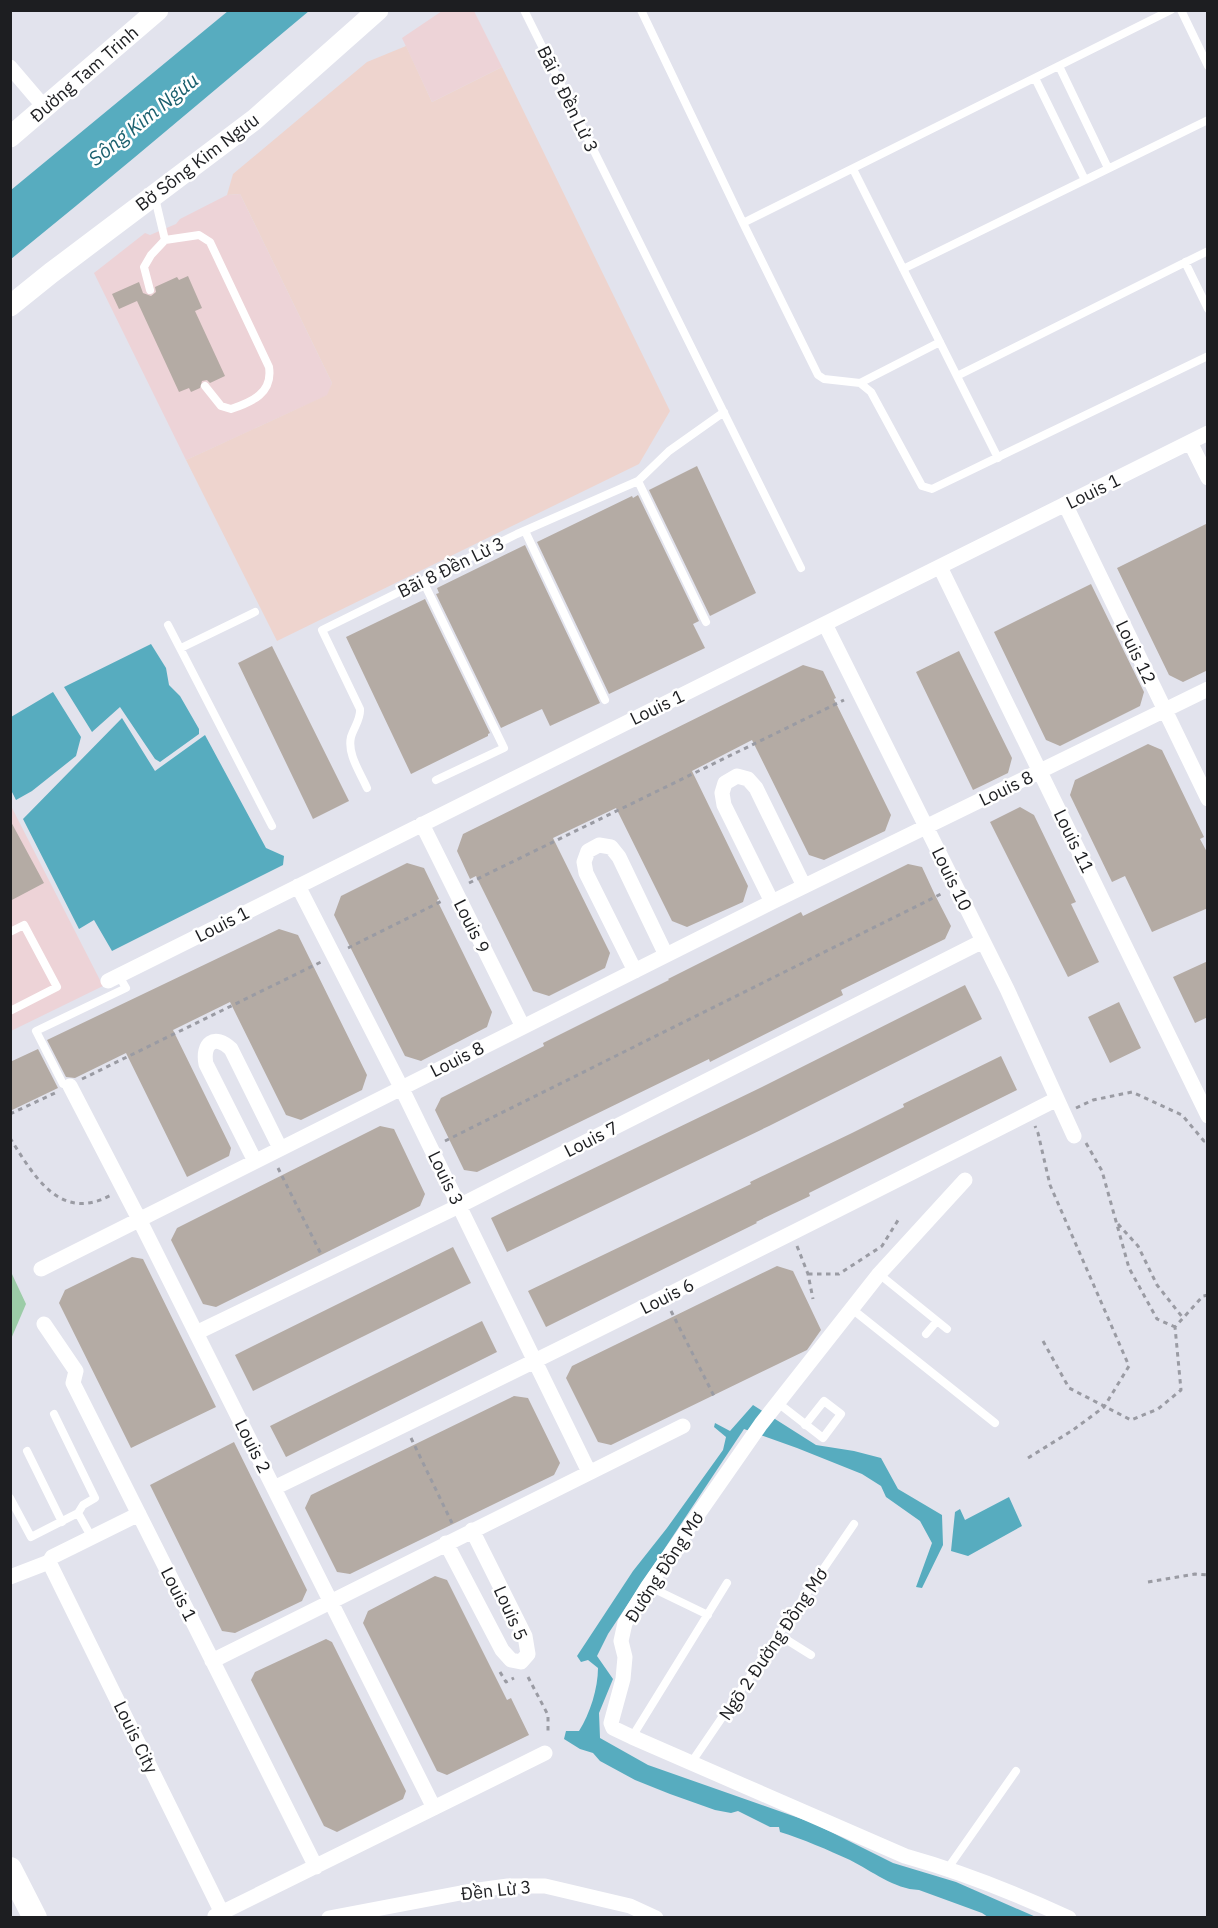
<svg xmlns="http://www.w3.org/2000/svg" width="1218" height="1928" font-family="'IBM Plex Sans',sans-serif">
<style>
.commercial{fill:#edd3d7}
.industrial{fill:#eed4ce}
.green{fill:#9ccca7}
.water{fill:#57acbf}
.building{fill:#b4aba4}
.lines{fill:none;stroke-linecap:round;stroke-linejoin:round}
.path{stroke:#9a9ba3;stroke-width:3;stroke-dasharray:4.5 4.5;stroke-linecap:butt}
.lane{stroke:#fff;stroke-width:8}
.street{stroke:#fff;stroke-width:15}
.secondary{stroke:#fff;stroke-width:21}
.primary{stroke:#fff;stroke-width:24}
.labels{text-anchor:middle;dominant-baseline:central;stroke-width:5;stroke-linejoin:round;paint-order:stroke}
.street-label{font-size:18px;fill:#1d1e21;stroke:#fff}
.water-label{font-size:20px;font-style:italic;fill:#1a5f6d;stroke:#fff}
</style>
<rect width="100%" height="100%" fill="#e2e3ed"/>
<path class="commercial" d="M442,11H474L502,67L432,102L402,38Z
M240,194L332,383L328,395L186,460L94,273L145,233L150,235L176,224L180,219L227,195Z
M10,804L103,986L11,1031H10Z"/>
<path class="industrial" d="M406,46L432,102L502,67L670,411L639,464L277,641L186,460L327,395L332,383L240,194L227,195L233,174L319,102L367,62Z"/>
<path class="green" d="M11,1272L26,1304L11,1339Z"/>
<path class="water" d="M228,11H309C210,94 111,178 11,259V190Z
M151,644L166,668L169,685L180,696L199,729V734L160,762L155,759L120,707L92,732L64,687Z
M53,692L81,737L76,756L32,791L16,800L11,790V717Z
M122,718L155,771L205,735L266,848L284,856L283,865L112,951L94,920L79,929L23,819Z
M753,1405L816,1445L854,1451L881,1458L898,1489L942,1515L943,1545L922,1588L916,1587L932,1543L920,1521L886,1497L881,1486L862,1474L797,1448L744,1429L608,1634L597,1656L613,1679L599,1713L600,1738L648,1765L813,1823L893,1863L956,1882L1036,1917H988L982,1913L919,1890C894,1889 872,1871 850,1860C828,1850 803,1839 780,1832L779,1827H770L738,1811L731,1813L715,1810L670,1794L635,1780L600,1761L593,1753L580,1749L564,1739L566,1731H579C590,1714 598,1688 598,1668L588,1660L581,1662L577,1656L633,1571L667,1528L723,1450L726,1437L714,1427L715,1423L730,1431Z
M1009,1497L1022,1526L968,1556L951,1551L955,1512L960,1509L965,1520Z"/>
<path class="building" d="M188,276L202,308L195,311L225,376L210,383L207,380L202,381L200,388L191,392L189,388L179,392L137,301L119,309L112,294L139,282L143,293L151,296L156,292L155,287L177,277L179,280Z
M697,466L756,593L710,616L649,490Z
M638,495L699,621L693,624L705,648L609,694L537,542L632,496L633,498Z
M1208,523V670L1183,682L1169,675L1117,568Z
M525,545L600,703L550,726L542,709L501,728L436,594L439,593L437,588Z
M1091,584L1144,692L1140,706L1060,746L1046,740L994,632Z
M425,599L490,733L488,734V736L411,774L346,637Z
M272,646L349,801L313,819L238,663Z
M959,651L1012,758L1008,773L973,790L916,672Z
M803,665L823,671L836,698L834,699L891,815L885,831L824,860L809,855L752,740L692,771L748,886L743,902L687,927L672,921L616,808L553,838L610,953L605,968L549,996L533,991L476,876L470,879L457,851L463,834Z
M1148,744L1162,750L1204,837L1200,839L1208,854V908L1152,932L1125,876L1112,882L1070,795L1075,780Z
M1020,807L1034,815L1076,902L1071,904L1099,962L1068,977L990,822Z
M10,820L44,883L10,901Z
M407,863L424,868L439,899L437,900L492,1012L487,1027L421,1061L405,1056L334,915L341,896Z
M908,864L922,867L935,895L951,926L945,939L841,990L843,995L710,1062L709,1059L477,1172L464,1170L435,1110L441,1098L544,1046L543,1043L669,980L668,979L801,912L803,916Z
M279,929L298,935L367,1075L362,1090L301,1120L286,1115L230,1002L173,1030L231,1148L229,1156L187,1177L126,1053L75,1078L66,1077L47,1040Z
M1208,961V1017L1195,1023L1173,977Z
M965,985L982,1019L769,1126L507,1252L491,1218L762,1087Z
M1119,1002L1141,1048L1110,1063L1088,1017Z
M38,1049L58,1088L10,1111V1062Z
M1001,1056L1017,1090L809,1193L810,1196L756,1222L757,1223L546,1327L528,1291L751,1184L750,1182L852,1133L904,1107L903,1104Z
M380,1126L394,1129L425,1194L420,1206L216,1307L203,1304L171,1240L177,1228Z
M453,1247L471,1283L253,1391L235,1355Z
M132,1257L143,1259L216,1407L131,1448L59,1303L65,1290Z
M777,1266L793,1271L821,1330L807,1350L611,1445L598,1442L566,1378L572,1366Z
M482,1321L497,1352L286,1457L270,1426Z
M514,1396L528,1398L560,1463L554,1475L350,1574L337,1572L305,1508L311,1495Z
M234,1442L307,1590L302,1601L235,1633L222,1631L150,1485Z
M435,1576L447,1580L507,1700L511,1698L529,1735L447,1775L437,1771L363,1623L368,1611Z
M326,1639L332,1642L406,1791L403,1799L337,1832L324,1826L251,1680L255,1672Z"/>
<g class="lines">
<path class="path" d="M469,883L844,700
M348,948L444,900
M82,1079L321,962
M1076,1108L1093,1100L1132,1092L1182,1115L1204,1141L1208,1140
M10,1114L55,1093
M10,1138C34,1176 60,1223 111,1195
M445,1141L941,894
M1086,1143L1102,1171L1129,1268L1157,1319L1175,1327
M278,1168L322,1256
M1118,1224L1138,1246L1157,1285L1183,1318
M797,1246L808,1274L813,1299
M808,1274H839L882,1246L900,1217
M671,1311L715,1398
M1043,1341L1069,1388L1131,1420L1158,1409L1181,1390L1175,1327L1203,1296L1208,1295
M411,1438L452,1523
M1028,1458L1073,1430L1104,1407L1129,1366L1050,1185L1038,1133L1035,1126
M1148,1582L1195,1574L1208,1575
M500,1672L506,1682L514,1678
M528,1677L548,1715V1733"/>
<path class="lane" d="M524,10L801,568
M641,10L743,223
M1171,10L743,223L818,375L824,379L860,383L871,392L922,486L932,489L1208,356
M1181,10L1208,66
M1059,66L1108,168
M1035,78L1085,180
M853,169L998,458
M155,198L165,240
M1185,262L1208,309
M903,269L1208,120
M150,290L144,267L151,255L165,240L199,235L210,242L269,367C273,393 252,402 231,409L221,406L205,386
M957,376L1208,251
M860,383L940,342
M638,481L706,622
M525,531L605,700
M423,581L504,748L436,780
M168,625L272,826
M181,648L255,612
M367,788C360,772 347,754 351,737C354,727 361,719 360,709L322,630L517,534L638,481L669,451L724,412
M10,932L24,925L57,987L10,1011
M70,1086L63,1084L36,1031L126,988L119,976
M879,1274L947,1329
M852,1309L995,1423
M926,1334L937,1321
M778,1403L823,1438L841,1414L824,1401L805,1425
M27,1451L62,1522
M10,1498L31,1537L78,1513L83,1505L95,1498L54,1414
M78,1513L92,1538
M648,1586L708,1615
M779,1635L811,1655
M632,1737L727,1583
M691,1763L854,1524
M948,1868L1016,1771"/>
<path class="street" d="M10,67L45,108
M1190,442L1208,478
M1065,504L1208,799
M940,567L1208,1116
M825,624L1007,989L1074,1136
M422,824L523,1027
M298,886L401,1087L589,1472
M772,902L724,805L722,793L725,783L737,776L748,779L756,788L804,886
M635,971L586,873L584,862L588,851L599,845L611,847L619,857L666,955
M108,981L1208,433
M70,1086L139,1219L434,1808
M255,1161L206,1064C202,1044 214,1033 231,1049L280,1148
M965,1180L879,1274L761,1424L648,1586L625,1623L621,1641L625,1657L623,1679L611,1723L613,1728L632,1737L905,1856C962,1872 1015,1893 1069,1918
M41,1269L772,902L1208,689
M44,1324L76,1371L73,1383L316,1867
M196,1333L459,1206L983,941
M274,1488C537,1362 797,1231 1057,1099
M446,1543L502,1650L511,1660L521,1662L528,1654L525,1636L472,1530
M49,1562L222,1913
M10,1577L49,1562L52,1557L139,1514
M212,1661L683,1426
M215,1916L545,1753
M329,1918L471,1891L508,1886H545L630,1906L656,1918"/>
<path class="secondary" d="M10,137L158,10
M10,306L51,273L254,120L378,10"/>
<path class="primary" d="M10,1869L35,1918"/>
</g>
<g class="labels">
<g class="street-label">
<text transform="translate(84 74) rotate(-41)">Đường Tam Trinh</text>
<text transform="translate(568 99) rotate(64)">Bãi 8 Đền Lừ 3</text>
<text transform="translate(197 162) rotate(-37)">Bờ Sông Kim Ngưu</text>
<text transform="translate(1093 491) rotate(-26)">Louis 1</text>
<text transform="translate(451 567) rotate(-26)">Bãi 8 Đền Lừ 3</text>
<text transform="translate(1136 652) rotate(64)">Louis 12</text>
<text transform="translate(657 707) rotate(-26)">Louis 1</text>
<text transform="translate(1006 788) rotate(-26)">Louis 8</text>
<text transform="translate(1074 841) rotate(64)">Louis 11</text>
<text transform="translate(952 879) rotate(64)">Louis 10</text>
<text transform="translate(222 924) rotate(-27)">Louis 1</text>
<text transform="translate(472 926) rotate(63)">Louis 9</text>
<text transform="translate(457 1059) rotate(-27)">Louis 8</text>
<text transform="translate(591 1139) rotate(-27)">Louis 7</text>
<text transform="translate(446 1178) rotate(64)">Louis 3</text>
<text transform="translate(667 1296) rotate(-27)">Louis 6</text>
<text transform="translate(253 1446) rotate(63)">Louis 2</text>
<text transform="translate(664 1567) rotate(-57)">Đường Đồng Mơ</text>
<text transform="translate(179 1594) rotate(63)">Louis 1</text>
<text transform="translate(511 1613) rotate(66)">Louis 5</text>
<text transform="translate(773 1644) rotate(-56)">Ngõ 2 Đường Đồng Mơ</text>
<text transform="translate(136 1737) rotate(64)">Louis City</text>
<text transform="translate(496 1890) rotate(-6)">Đền Lừ 3</text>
</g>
<g class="water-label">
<text transform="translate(143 119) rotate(-39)">Sông Kim Ngưu</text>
</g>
</g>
<rect width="1218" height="1928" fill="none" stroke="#1d1e21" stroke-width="24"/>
</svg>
